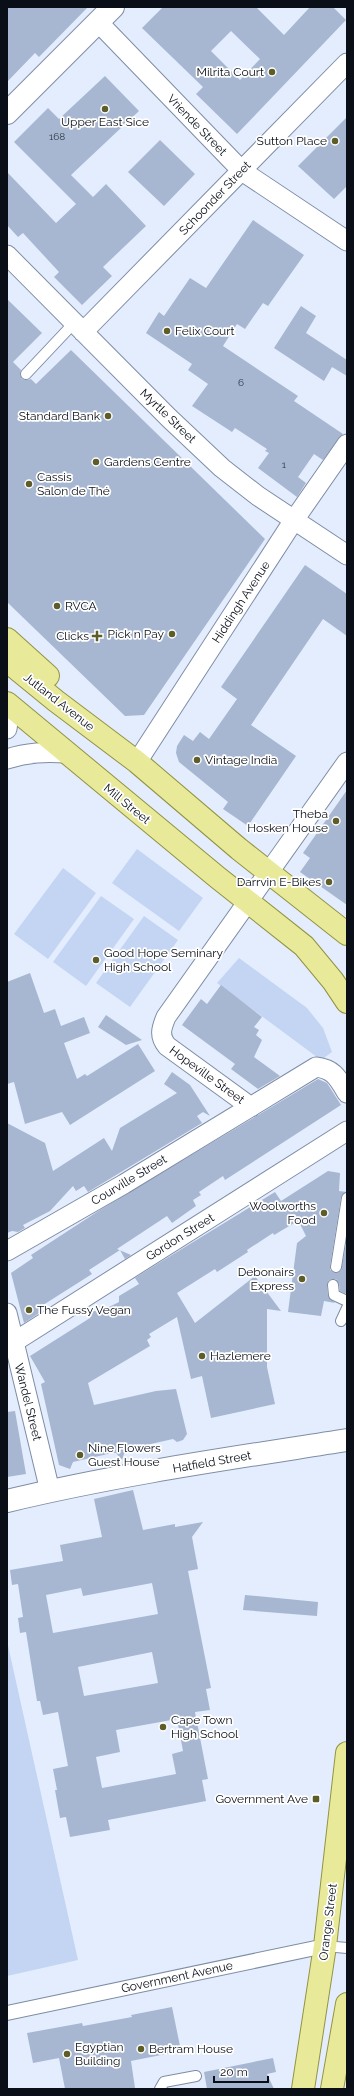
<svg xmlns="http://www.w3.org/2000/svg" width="354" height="2096" font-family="Raleway,sans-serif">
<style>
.green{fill:#c3d5f2}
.building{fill:#a7b7d1;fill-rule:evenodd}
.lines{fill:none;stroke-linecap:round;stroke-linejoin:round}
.service-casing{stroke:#7e8da6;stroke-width:12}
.pedestrian-casing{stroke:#7e8da6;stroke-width:16}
.minor-casing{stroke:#7e8da6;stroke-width:21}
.tertiary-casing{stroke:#7e8da6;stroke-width:24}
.primary-casing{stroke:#929341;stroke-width:24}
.service{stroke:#fff;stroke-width:10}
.pedestrian{stroke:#fff;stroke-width:14}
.minor{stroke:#fff;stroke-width:19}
.tertiary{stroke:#fff;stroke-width:22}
.primary{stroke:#e9e99a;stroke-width:22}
.poi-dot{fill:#5d5d2a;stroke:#fff;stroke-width:1.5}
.labels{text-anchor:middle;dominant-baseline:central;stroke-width:3.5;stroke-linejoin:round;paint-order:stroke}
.number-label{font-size:10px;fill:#303846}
.poi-label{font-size:12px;fill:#090e17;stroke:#fff;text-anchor:start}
.street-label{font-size:12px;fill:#090e17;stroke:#fff}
</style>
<rect width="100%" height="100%" fill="#e3edfd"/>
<path class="green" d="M137,849L203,898L179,931L112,883Z
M63,868L96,893L48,959L14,934Z
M101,896L134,919L86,986L53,962Z
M144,916L178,940L130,1007L96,983Z
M239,958L307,1008L323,1028L332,1052L321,1060L217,983Z
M7,1641L78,1960L7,1976Z"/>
<path class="building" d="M7,7H88L39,57L35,53L7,82Z
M163,7H256L284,35L310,7H333L346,20L237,134L196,94L203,87L142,28ZM231,31L260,59L240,80L211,51Z
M105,76L139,111L71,175L93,197L106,184L146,226L103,267L112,276L82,305L54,277L59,272L23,233L18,237L7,225V172L56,223L76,204L14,142L48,108L59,119Z
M347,117V186L334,199L298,166Z
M160,140L195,174L164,206L128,172Z
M253,220L304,255L268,306L263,303L245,329L237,324L223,346L298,396L294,401L343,434L323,460L314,454L298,477L306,483L297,497L258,468L269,453L265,451L267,449L235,428L232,432L192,406L208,384L188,370L192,364L146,333L159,312L164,316L190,278L206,288Z
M7,299L42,333L13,362L21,370L20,375L22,379L27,380L31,379L36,384L71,350L265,539L144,715L125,716L7,602Z
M301,306L316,316L306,333L347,360V376L332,367L324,381L274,348Z
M305,565L347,594V636L323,619L251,725L296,756L248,826L223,809L228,802L179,762L176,753L177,746L184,735L193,741L200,732L209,739L237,699L221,687Z
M347,790V905L300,872L310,858L303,853Z
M30,973L44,1013L55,1009L61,1026L84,1017L90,1033L64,1043L77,1079L85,1074L87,1076L138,1044L155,1071L70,1125L62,1112L25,1124L14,1082L7,1084V982Z
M221,985L262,1017L254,1027L259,1030L256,1035L262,1040L254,1057L280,1076L258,1089L231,1069L235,1064L182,1025L201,999L207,1004Z
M106,1015L142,1040L126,1045L98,1027Z
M172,1072L190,1085L210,1116L203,1112L197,1116L202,1123L88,1192L84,1186L76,1191L73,1186L50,1211L23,1225L25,1228L18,1232L12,1231L7,1233V1123L45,1143L53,1171L104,1138L112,1151L120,1128L177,1093L164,1084Z
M318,1079L327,1083L341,1105L225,1180L223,1176L199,1192L201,1195L193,1200L196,1206L172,1223L167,1216L117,1249L131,1255L125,1259L120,1250L89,1270L92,1274L40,1307L42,1311L24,1323L11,1273L33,1258L31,1255L100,1210Z
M328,1171L340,1173L339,1191L347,1192L341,1197L330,1266V1270L335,1273L341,1271L347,1239V1294L340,1291L339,1284L336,1279L329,1280L327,1285L328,1296L335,1303L324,1301L321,1316L288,1312L297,1243L306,1236L300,1224L296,1222L274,1235L273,1233L247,1250L248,1252L217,1272L215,1269L177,1293L195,1323L255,1276L281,1311L267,1309V1367L275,1404L211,1418L202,1376L191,1379L177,1317L149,1334L151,1337L147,1340L150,1346L88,1383L94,1405L156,1391L176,1389L187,1434L183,1440L177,1442L173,1439L133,1448L125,1451L122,1460L116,1453H112L73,1462L70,1469L59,1465L41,1384L45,1382L30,1356L90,1318V1310L99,1312L119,1302V1296L139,1284L135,1278L154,1266L275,1192L281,1201Z
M15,1411L26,1474L7,1477V1412Z
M133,1490L143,1530L175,1524V1527L203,1522L192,1537L198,1569L188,1571L211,1688L206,1689L210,1710L195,1712L208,1779L202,1780L206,1801L108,1820L110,1830L70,1837L66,1817L60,1818L55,1790H57L53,1769L68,1766L58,1712L43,1715L40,1701H37L26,1632L20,1633L18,1618L23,1617L18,1584L12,1585L10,1570L63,1561L60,1545L102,1537L94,1499ZM152,1583L158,1614L53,1633L46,1595L81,1588L83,1596ZM152,1652L158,1683L84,1696L78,1667ZM177,1719L183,1751L172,1754L176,1774L102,1788L96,1757L120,1752L116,1730Z
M245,1595L318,1602L317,1616L243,1610Z
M172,2007L181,2051L131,2061L135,2088L65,2089L59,2058L33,2063L27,2033L82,2023L83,2026L132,2017L131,2015Z
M273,2058L276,2072L267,2074L274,2089H207L204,2072Z"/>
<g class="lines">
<g class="service-casing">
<path id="service" d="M26,374L74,323
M336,1267L347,1198
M333,1285L334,1295L347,1301
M341,1321L347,1308
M325,1946L347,1948
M160,2089L164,2082L196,2076"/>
</g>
<g class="pedestrian-casing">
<path id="pedestrian" d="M7,2013L325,1946"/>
</g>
<g class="minor-casing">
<path id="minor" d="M98,22L242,171L347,241
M7,255L169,418L222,468L258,496L347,555
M83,332L347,63
M7,729L10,706
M7,759C28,752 45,752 67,753
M137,762L294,520L347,444
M251,1107L167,1046C159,1036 161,1029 166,1017L347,762
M7,1251L124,1184L316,1067C334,1069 338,1078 347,1093
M7,1313L50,1491
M14,1342L347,1131"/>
</g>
<g class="tertiary-casing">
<path id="tertiary" d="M7,113L113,7
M7,1501C119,1474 233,1458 347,1440"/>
</g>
<g class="primary-casing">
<path id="primary" d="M7,639L48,676
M7,661L56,701L137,762L239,849L347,934
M7,703L217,877L304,946L333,981L347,1002
M303,2089L325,1946L347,1753
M332,2089L347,2004"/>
</g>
<use href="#service" class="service"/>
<use href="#pedestrian" class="pedestrian"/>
<use href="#minor" class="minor"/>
<use href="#tertiary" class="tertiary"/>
<use href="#primary" class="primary"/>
</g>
<g class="poi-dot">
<circle cx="272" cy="72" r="4"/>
<circle cx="105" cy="109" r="4"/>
<circle cx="335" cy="141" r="4"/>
<circle cx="167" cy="331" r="4"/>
<circle cx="108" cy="416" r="4"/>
<circle cx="96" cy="462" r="4"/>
<circle cx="29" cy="484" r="4"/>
<circle cx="57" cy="606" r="4"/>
<circle cx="172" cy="634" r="4"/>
<path d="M95 630h4v4h4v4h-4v4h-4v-4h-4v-4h4z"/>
<circle cx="197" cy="760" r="4"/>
<circle cx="336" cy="821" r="4"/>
<circle cx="329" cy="882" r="4"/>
<circle cx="96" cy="960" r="4"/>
<circle cx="324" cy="1213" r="4"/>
<circle cx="302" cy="1279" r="4"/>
<circle cx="29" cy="1310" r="4"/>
<circle cx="202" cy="1356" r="4"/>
<circle cx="80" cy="1455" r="4"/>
<circle cx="163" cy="1727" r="4"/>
<rect x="312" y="1795" width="8" height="8" rx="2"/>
<circle cx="141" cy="2049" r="4"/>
<circle cx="67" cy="2054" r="4"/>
</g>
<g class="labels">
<g class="number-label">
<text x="57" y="136">168</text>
<text x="241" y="382">6</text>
<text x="284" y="464">1</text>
</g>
<g class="poi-label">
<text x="264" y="72" text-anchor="end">Milrita Court</text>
<text x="105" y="122" text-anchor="middle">Upper East Sice</text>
<text x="327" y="141" text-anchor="end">Sutton Place</text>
<text x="175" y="331">Felix Court</text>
<text x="100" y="416" text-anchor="end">Standard Bank</text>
<text x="104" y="462">Gardens Centre</text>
<text x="37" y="477">Cassis<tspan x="37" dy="14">Salon de Thé</tspan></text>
<text x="65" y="606">RVCA</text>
<text x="164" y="634" text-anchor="end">Pick n Pay</text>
<text x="89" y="636" text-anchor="end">Clicks</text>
<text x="205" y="760">Vintage India</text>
<text x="328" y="814" text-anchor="end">Theba<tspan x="328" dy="14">Hosken House</tspan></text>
<text x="321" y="882" text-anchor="end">Darrvin E-Bikes</text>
<text x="104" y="953">Good Hope Seminary<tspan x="104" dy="14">High School</tspan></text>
<text x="316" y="1206" text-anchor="end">Woolworths<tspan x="316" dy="14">Food</tspan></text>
<text x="294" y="1272" text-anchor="end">Debonairs<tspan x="294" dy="14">Express</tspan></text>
<text x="37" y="1310">The Fussy Vegan</text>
<text x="210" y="1356">Hazlemere</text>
<text x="88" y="1448">Nine Flowers<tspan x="88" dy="14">Guest House</tspan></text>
<text x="171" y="1720">Cape Town<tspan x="171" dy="14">High School</tspan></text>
<text x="308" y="1799" text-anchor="end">Government Ave</text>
<text x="75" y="2047">Egyptian<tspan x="75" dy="14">Building</tspan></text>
<text x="149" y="2049">Bertram House</text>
</g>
<g class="street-label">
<text transform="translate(197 125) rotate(46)">Vriende Street</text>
<text transform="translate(215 198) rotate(-46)">Schoonder Street</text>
<text transform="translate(168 416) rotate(44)">Myrtle Street</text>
<text transform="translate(241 602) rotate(-57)">Hiddingh Avenue</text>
<text transform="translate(59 702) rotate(38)">Jutland Avenue</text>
<text transform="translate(127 804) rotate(39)">Mill Street</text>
<text transform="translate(207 1075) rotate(36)">Hopeville Street</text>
<text transform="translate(129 1180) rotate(-31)">Courville Street</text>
<text transform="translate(180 1237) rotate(-32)">Gordon Street</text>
<text transform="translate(28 1402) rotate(76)">Wandel Street</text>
<text transform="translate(212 1462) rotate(-10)">Hatfield Street</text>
<text transform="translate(328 1922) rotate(-83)">Orange Street</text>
<text transform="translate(177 1977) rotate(-12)">Government Avenue</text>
</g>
</g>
<rect width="354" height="2096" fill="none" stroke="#090e17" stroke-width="16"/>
<path d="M214 2076v6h54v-6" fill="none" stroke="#090e17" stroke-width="2"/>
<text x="220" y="2076" font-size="12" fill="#090e17" stroke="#ffffff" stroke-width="3" paint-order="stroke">20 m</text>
</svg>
